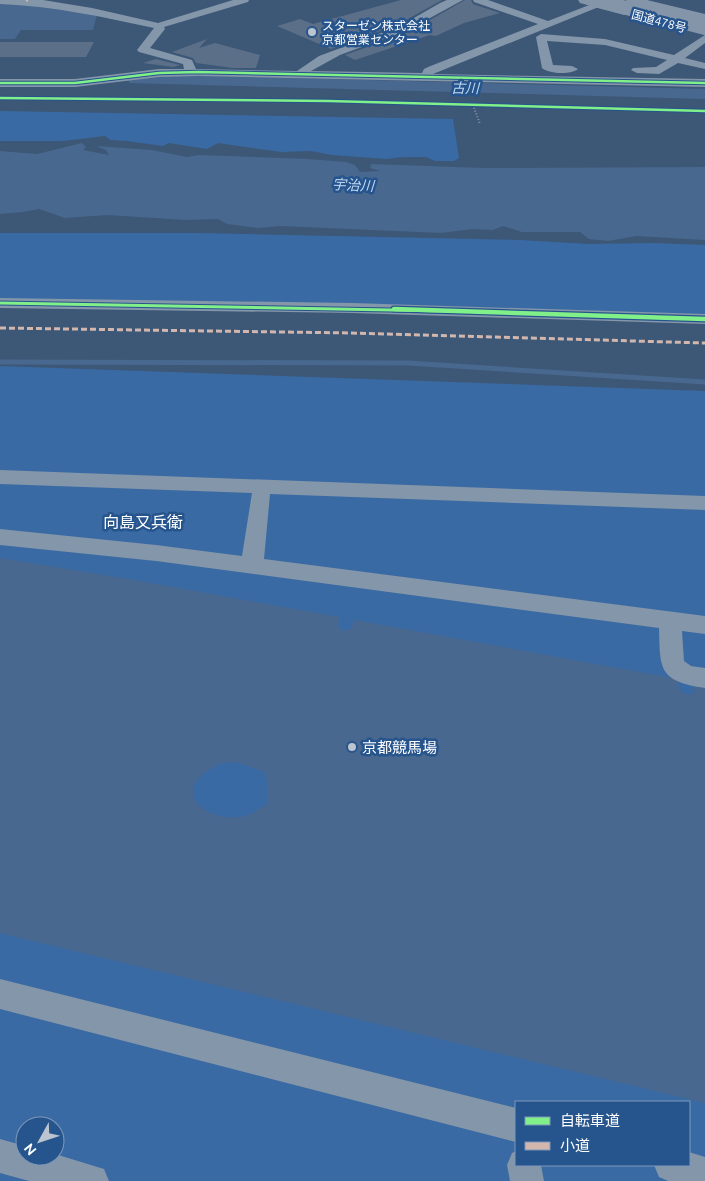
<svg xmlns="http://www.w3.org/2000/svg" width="705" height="1181" font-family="Ubuntu,'Noto Sans JP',sans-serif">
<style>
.green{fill:#3a6aa3;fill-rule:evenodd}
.water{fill:#48688f;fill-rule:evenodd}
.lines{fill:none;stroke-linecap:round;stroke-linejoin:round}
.stream{stroke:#48688f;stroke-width:5}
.river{fill:#48688f;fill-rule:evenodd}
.building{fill:#5b6f88}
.path{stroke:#8496a9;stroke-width:2;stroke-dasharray:1 2;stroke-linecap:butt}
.minor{fill:#8496a9;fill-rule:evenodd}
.highway{fill:#8495a9;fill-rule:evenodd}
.highway-bridge{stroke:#8495a9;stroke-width:14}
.quiet-far1{stroke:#d1b7ad;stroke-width:2;stroke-dasharray:4 2;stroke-linecap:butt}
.quiet{stroke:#d1b7ad;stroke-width:3;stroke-dasharray:6 3;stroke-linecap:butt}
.cycleway-far2-casing{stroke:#26548d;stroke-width:4.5}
.cycleway-far1-casing{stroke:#26548d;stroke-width:5}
.cycleway-casing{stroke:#26548d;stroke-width:7}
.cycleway-far2{stroke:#82f089;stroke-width:2.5}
.cycleway-far1{stroke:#82f089;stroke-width:3}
.cycleway{stroke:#82f089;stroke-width:4.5}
.poi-dot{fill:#bbc4cf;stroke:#26548d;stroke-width:2}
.labels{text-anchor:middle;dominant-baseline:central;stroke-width:5;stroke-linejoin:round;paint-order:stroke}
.far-street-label{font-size:12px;fill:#fff;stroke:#26548d}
.far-poi-label{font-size:12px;fill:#fff;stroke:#26548d;text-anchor:start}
.far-water-label{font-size:14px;font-style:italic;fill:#c1d8f2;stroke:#26548d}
.poi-label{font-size:15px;fill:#fff;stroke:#26548d;text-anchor:start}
.neighbourhood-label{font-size:16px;fill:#fff;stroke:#26548d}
</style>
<rect width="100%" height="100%" fill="#3d5776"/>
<path class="green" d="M0,111L453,119L459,158L454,161H435L426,157H402L387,159L332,155L311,151L281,152L218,143L207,149L169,143L163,146L127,141L110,140L105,136L63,141H0Z
M0,233H203L520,240L589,244L653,243L705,245V319L0,303Z
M0,366L705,391V1181H0ZM516,1102H689V1165H516ZM25,1126H55V1156H25Z"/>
<path class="water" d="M0,4L44,5L97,15L93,30H21L15,39H0Z
M82,143L86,147L83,150L109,155L106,150L96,146L152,150L187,157L199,155L307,159L346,162L355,165L360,172L380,171L370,168L371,164L483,168L705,167V240L636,236L608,241L589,239L580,232H522L503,226L493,230L473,229L441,233L281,226L257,228L227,224L218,219L186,220L107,215L65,218L39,209L23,212L0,214V151L37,154Z
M0,558L134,580L339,617L338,627L342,631L351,629L355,620L678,679L679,690L688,695L694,693L695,682L705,683V1103L0,933ZM240,763L264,772L268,783L267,804C258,810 250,816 239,817C200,821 170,788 217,765C222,762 233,763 240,763Z"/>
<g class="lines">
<path class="stream" d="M0,362L408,363L705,382"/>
<path class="river" d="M136,74L705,89V99L130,83L127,79L130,75Z"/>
</g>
<path class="building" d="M401,0H442L399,24L331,49L277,26L300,19L313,24Z
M465,0H471L473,4L500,13L464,23L436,36L430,35L355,60L345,55L409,32Z
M207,39L199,48L215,43L260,55L256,68H233L196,63L193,58L172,52Z
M0,42H94L86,57H0Z
M156,59L180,65L173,67L143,63Z"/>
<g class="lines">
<path class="path" d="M473,105L480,124"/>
<path class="minor" d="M0,0H43L92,8L158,23L233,0H249L248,2L164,27L165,29L150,48L192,60L196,69L297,71L319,56L400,26L440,3L447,0H463L408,30L340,55L311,71L422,73L424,69L428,67L538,24L474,2L473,0H488L548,21L602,0H616L433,74L705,79V87L198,76L159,77L75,87H0V79H75L159,69H184L183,64L139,52L137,50L154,28C103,17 53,6 0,4Z
M541,34L605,39L674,55L705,35V43L685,58L705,63V69L678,63L659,74L637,73L631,70L633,68L656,67L667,60L605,45L547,41L553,65L572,66L578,69C571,75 549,74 542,68L536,37Z
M0,298L352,303L705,314V324L352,313L0,308Z
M0,470L705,496V510L270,494L264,559L705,616V634L682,631L684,661L691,666L705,668V688C659,681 660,670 659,628L156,561L0,545V529L156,545L242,556L252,493L0,484Z
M0,979L516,1108V1142L0,1009Z
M0,1139L25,1146V1156H55V1154L104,1169L109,1181H29L0,1173Z
M516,1151V1165H541L544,1181H510L507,1165L512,1153Z
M689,1152L705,1157V1181H668L659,1177L654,1165H689Z"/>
<path class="highway" d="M578,0H598L628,8L630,11L624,15L580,3Z
M626,0H647L705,14V22L628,3Z"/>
<path class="highway-bridge" d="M595,0L705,28"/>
<path class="quiet-far1" d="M26,1L28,0"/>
<path class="quiet" d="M0,328L351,333L705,343"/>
<g class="cycleway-far2-casing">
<path id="cycleway-far2" d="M0,83H75L159,73L198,72L705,83
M0,98L328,101L705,111"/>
</g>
<g class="cycleway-far1-casing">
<path id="cycleway-far1" d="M0,303L445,311"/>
</g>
<g class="cycleway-casing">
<path id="cycleway" d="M394,309L705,319"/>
</g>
<use href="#cycleway-far2" class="cycleway-far2"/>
<use href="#cycleway-far1" class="cycleway-far1"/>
<use href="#cycleway" class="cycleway"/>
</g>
<g class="poi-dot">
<circle cx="312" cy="32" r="5"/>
<circle cx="352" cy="747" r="5"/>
</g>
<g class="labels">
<g class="far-street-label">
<text transform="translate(659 21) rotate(15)">国道478号</text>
</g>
<g class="far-poi-label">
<text x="322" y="25">スターゼン株式会社<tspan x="322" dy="14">京都営業センター</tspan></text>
</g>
<g class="far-water-label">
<text transform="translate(465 88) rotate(1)">古川</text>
<text transform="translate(353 185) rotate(3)">宇治川</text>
</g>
<g class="poi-label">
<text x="362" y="747">京都競馬場</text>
</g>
<g class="neighbourhood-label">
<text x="143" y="522">向島又兵衛</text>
</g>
</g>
<rect x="515" y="1101" width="175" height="65" fill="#26548d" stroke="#7d98bb"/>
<rect x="525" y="1117" width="25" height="8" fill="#82f089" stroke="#7d98bb"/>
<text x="560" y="1126" font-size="15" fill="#ffffff">自転車道</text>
<rect x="525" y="1142" width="25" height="8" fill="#d1b7ad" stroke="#7d98bb"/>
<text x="560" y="1151" font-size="15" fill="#ffffff">小道</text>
<g transform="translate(40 1141) rotate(230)"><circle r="24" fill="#26548d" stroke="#7d98bb"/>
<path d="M0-4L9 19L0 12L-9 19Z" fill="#bbc4cf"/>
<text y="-8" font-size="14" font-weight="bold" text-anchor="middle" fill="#ffffff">N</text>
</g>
</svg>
